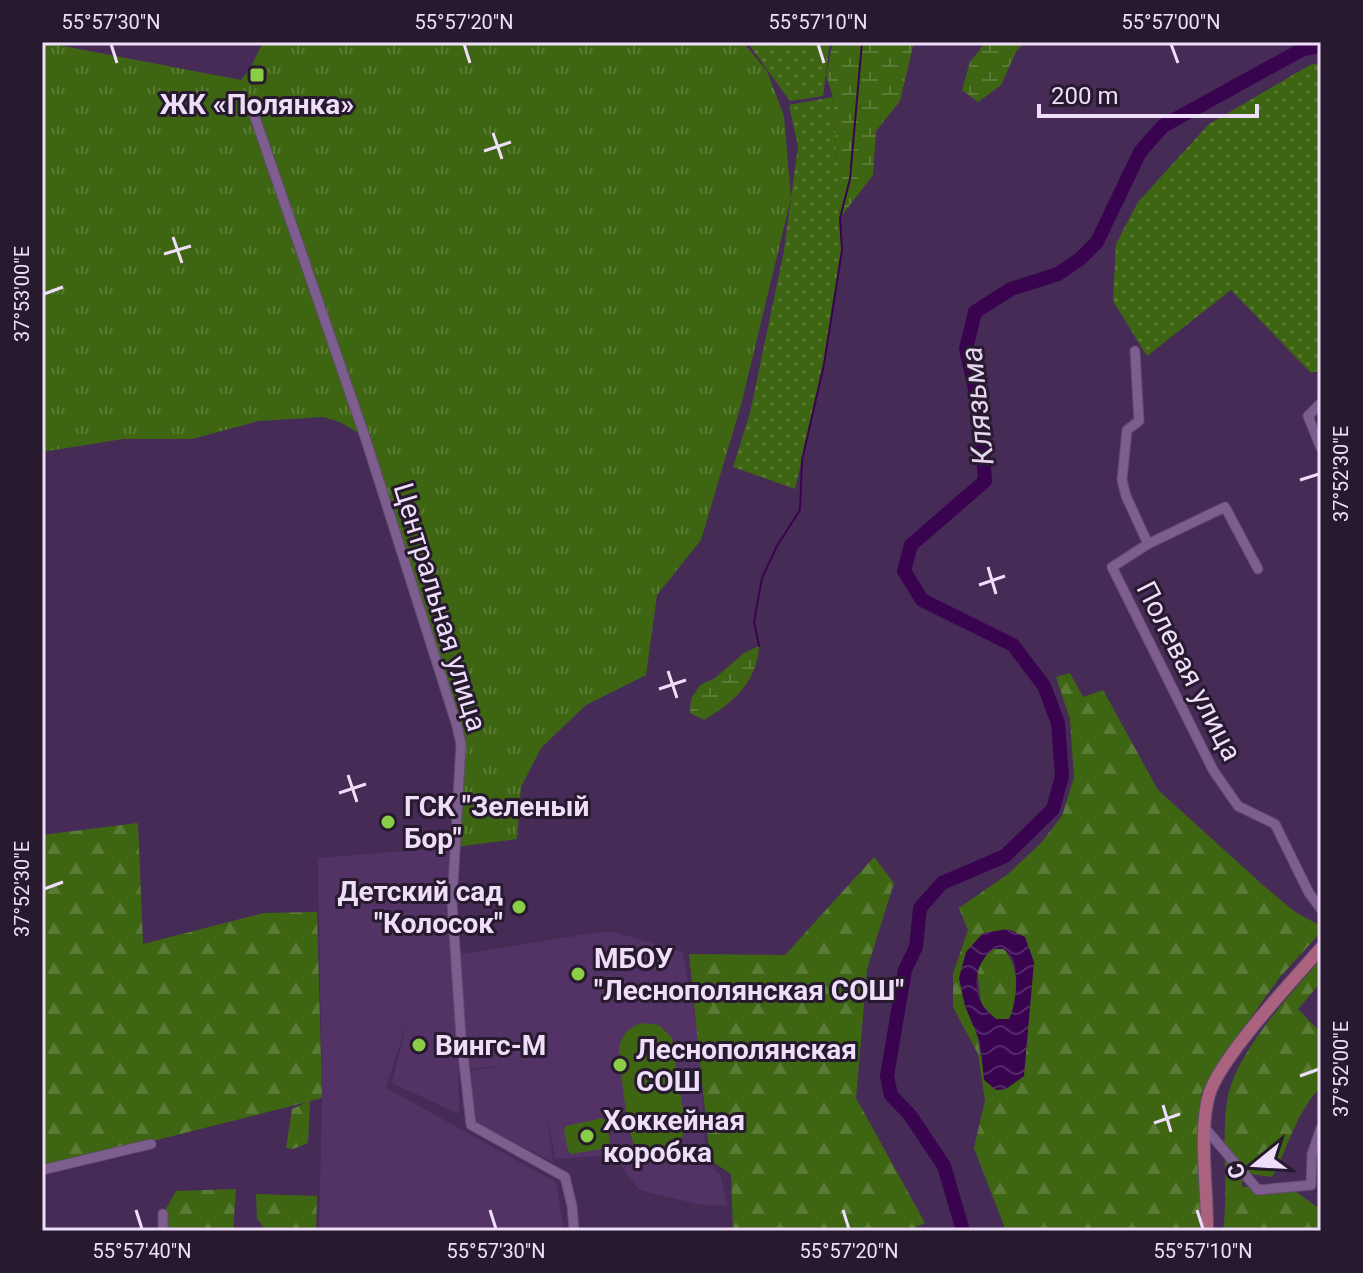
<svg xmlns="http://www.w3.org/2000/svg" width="1363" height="1273" font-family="Roboto,sans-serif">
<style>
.built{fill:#533265}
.grass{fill:url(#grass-tufts)}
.forest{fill:url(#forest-firs);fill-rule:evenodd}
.wetland{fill:url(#wetland-marsh)}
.garden{fill:url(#garden-dots)}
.pitch{fill:#3e6612}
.water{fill:url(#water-waves);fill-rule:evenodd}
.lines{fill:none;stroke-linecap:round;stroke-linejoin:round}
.stream{stroke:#390350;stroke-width:2}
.river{stroke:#390350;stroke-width:14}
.minor-casing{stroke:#634a70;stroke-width:11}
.major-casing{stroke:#634a70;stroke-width:14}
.minor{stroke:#7d5e8f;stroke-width:9}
.major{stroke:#aa627e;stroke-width:12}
.ticks{fill:none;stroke:#efdefa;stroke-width:3}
.poi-dot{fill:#8ace48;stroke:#271a2e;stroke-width:3}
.labels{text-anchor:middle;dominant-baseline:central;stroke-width:6;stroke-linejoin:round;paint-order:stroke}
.poi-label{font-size:28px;font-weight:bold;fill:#efdefa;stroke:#271a2e;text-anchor:start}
.street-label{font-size:28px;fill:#efdefa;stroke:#271a2e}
.water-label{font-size:30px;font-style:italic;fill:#e5d5ee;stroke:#271a2e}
.neatline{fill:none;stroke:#efdefa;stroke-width:3}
.ticks-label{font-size:20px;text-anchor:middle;fill:#efdefa}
</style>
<defs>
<pattern id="grass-tufts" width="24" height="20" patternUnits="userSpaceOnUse" patternTransform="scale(2)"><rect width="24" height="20" fill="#3e6612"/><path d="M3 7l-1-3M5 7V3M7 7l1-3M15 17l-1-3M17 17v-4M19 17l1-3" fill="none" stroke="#5a7b35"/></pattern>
<pattern id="forest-firs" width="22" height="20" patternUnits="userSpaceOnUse" patternTransform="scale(2)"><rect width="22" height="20" fill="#3e6612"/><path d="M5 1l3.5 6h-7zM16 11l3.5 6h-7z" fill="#5a7b35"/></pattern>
<pattern id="wetland-marsh" width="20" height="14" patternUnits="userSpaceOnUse" patternTransform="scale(2)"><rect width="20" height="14" fill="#3e6612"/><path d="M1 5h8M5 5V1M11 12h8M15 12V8" fill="none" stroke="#5a7b35"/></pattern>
<pattern id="garden-dots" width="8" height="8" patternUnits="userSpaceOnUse" patternTransform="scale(2)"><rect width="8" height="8" fill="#3e6612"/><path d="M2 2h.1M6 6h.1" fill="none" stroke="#5a7b35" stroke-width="1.8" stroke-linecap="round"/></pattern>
<pattern id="water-waves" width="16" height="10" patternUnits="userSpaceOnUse" patternTransform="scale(2)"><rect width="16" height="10" fill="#390350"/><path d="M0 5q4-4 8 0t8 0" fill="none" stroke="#56276a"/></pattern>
</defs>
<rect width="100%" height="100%" fill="#472b57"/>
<path class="built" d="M455,847L456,955L594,933L614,932L682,952L700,1039L706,1163L720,1174L728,1206L702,1205L639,1190L613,1155L555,1159L547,1111L553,1162L473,1122L467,1072L501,1066L469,1069L458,990L459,1114L392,1083L407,1022L386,1088L556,1182L564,1231H319L322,1098L318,858Z"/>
<path class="grass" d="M42,42L241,80L250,69L263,42H743L767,71L784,116L791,198L741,405L701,540L657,595L646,675L586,705L541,748L521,787L517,839L455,847L461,744L365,437L340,422L323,417L259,421L192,439H123L42,452Z"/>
<path class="forest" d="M1070,673L1083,697L1103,690L1158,790L1264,886L1295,912L1321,926V932L1280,977L1221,1059L1201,1094L1202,1231H1006L974,1148L985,1100L978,1054L953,1007V974L968,930L959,908L1008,874L1041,843L1062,816L1074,778L1070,719L1056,677ZM1025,937L1023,1076L1006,1089L980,1054L966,952Z
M138,823L143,944L264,913L317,912L322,1098L310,1101L308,1143L293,1149L286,1148L292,1109L307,1102L42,1169V835Z
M874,857L894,883L867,969L856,1098L925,1223L908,1231H733L731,1174L710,1160L689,954L785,955Z
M993,949H1004C1019,967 1020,998 1009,1019H996L981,1004L977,969L983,957Z
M1321,959V982L1298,1009L1321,1033V1087C1296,1111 1289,1147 1272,1177L1243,1173L1242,1187L1288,1186L1321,1210V1231H1223C1229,1188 1221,1144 1227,1102C1233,1056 1290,994 1321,959Z
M236,1189L233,1231H163V1214L176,1191Z
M256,1194L317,1196L316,1231H267L257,1219Z"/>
<path class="wetland" d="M833,42H914L900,101L876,131L873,175L840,218L833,97L826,75Z
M986,42H1025L1016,52L1001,85L978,102L962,90L970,62Z
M759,646C757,682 733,703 704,720L690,713L691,699L700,685L715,678L744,653Z"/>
<path class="garden" d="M747,42H830L823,96L790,101Z
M1321,63V370L1311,373L1231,290L1147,356L1113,301L1116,244L1138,202L1209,124L1310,65Z
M833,97L842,250L824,364L795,489L733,467L750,413L784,251L798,146L789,105Z"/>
<path class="pitch" d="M642,1023L659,1025L672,1038L685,1124C685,1152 650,1172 634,1143C626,1130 622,1074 619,1055C619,1038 626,1028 642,1023Z
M603,1118L607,1122L610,1146L607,1148L571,1154L568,1151L564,1130L566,1126Z"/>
<path class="water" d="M1008,929L1025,937L1034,962L1024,1076L1006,1089L996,1090L984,1080L980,1042L965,1006L959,978L966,952L983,933ZM993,949H1004C1007,952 1011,955 1013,959C1019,974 1016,1005 1009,1019H996C991,1015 984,1009 982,1004C971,985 977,961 993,949Z"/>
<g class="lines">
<path class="stream" d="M759,646L754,622L762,578L777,546L800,510L802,460L824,364L842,250L840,218L850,179L862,42"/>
<path class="river" d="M963,1231L944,1166L910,1115L891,1095L887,1076L905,970L916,947L920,908L942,883L1005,856L1053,809L1062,776L1058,723L1044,686L1013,645L922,600L904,571L911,545L985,481L980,411L966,349L975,312L1011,289L1058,274L1080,259L1097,242L1140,152L1163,126L1303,49L1321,46"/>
<g class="minor-casing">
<path id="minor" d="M250,103L365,437L457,726L461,744L452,903L461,1037L471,1125L565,1177L572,1206L574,1231
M1135,351L1139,421L1127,430L1122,480L1126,496L1148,544L1112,567L1213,770L1238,806L1275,824L1309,893L1321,909
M1321,403L1308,416L1321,448
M1148,544L1225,507L1258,569
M1205,1128L1258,1190L1311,1185L1312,1154L1321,1128
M42,1170L151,1144
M163,1231V1214"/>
</g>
<g class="major-casing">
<path id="major" d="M1207,1231C1208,1191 1198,1133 1209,1095C1219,1059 1294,979 1321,948"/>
</g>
<use href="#minor" class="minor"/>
<use href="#major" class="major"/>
</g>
<path class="ticks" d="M111,44L117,63M464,44L470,63M818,44L824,63M1171,44L1178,63M493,133L502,159M484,151L511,142M173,237L182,263M164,254L191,246M44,294L63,287M1300,480L1319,474M988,567L996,594M979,585L1005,576M668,671L677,698M659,689L686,680M348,775L357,802M339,793L366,784M44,889L63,882M1300,1076L1319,1069M1163,1105L1171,1132M1154,1123L1180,1114M136,1210L142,1229M490,1210L496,1229M843,1210L849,1229M1197,1210L1203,1229"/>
<g class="poi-dot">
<rect x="249" y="67" width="16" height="16" rx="4"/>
<circle cx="388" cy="822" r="8"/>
<circle cx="519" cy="907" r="8"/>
<circle cx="578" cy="974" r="8"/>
<circle cx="419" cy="1045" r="8"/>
<circle cx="620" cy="1065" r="8"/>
<circle cx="587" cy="1136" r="8"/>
</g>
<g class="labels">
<g class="poi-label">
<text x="257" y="104" text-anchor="middle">ЖК «Полянка»</text>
<text x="404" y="806">ГСК "Зеленый<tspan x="404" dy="32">Бор"</tspan></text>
<text x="503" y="891" text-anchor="end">Детский сад<tspan x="503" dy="32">"Колосок"</tspan></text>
<text x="594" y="958">МБОУ<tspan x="594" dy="32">"Леснополянская СОШ"</tspan></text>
<text x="435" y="1045">Вингс-М</text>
<text x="636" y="1049">Леснополянская<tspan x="636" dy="32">СОШ</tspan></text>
<text x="603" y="1120">Хоккейная<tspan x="603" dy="32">коробка</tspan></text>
</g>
<g class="street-label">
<text transform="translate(440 607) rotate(73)">Центральная улица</text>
<text transform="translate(1189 671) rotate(63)">Полевая улица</text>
</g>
<g class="water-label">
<text transform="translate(977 406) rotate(-96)">Клязьма</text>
</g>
</g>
<rect width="1363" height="1273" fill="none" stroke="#271a2e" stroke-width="88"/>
<g transform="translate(1255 1165) rotate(252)" stroke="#271a2e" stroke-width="6" paint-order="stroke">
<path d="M0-6L14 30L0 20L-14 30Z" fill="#efdefa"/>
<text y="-12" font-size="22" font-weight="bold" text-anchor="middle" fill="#efdefa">С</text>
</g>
<path d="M1039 104v12h218v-12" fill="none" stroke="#efdefa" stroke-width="4"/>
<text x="1051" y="104" font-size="24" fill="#efdefa" stroke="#271a2e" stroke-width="6" paint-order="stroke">200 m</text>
<rect x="44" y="44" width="1275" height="1185" class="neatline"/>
<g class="ticks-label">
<text x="111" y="29">55°57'30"N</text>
<text x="464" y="29">55°57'20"N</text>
<text x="818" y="29">55°57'10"N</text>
<text x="1171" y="29">55°57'00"N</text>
<text transform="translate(22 294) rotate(-90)" y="7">37°53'00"E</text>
<text transform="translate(1341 474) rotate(-90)" y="7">37°52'30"E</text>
<text transform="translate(22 889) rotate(-90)" y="7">37°52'30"E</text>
<text transform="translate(1341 1069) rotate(-90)" y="7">37°52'00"E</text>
<text x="142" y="1258">55°57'40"N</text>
<text x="496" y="1258">55°57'30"N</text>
<text x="849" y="1258">55°57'20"N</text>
<text x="1203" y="1258">55°57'10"N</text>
</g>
</svg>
